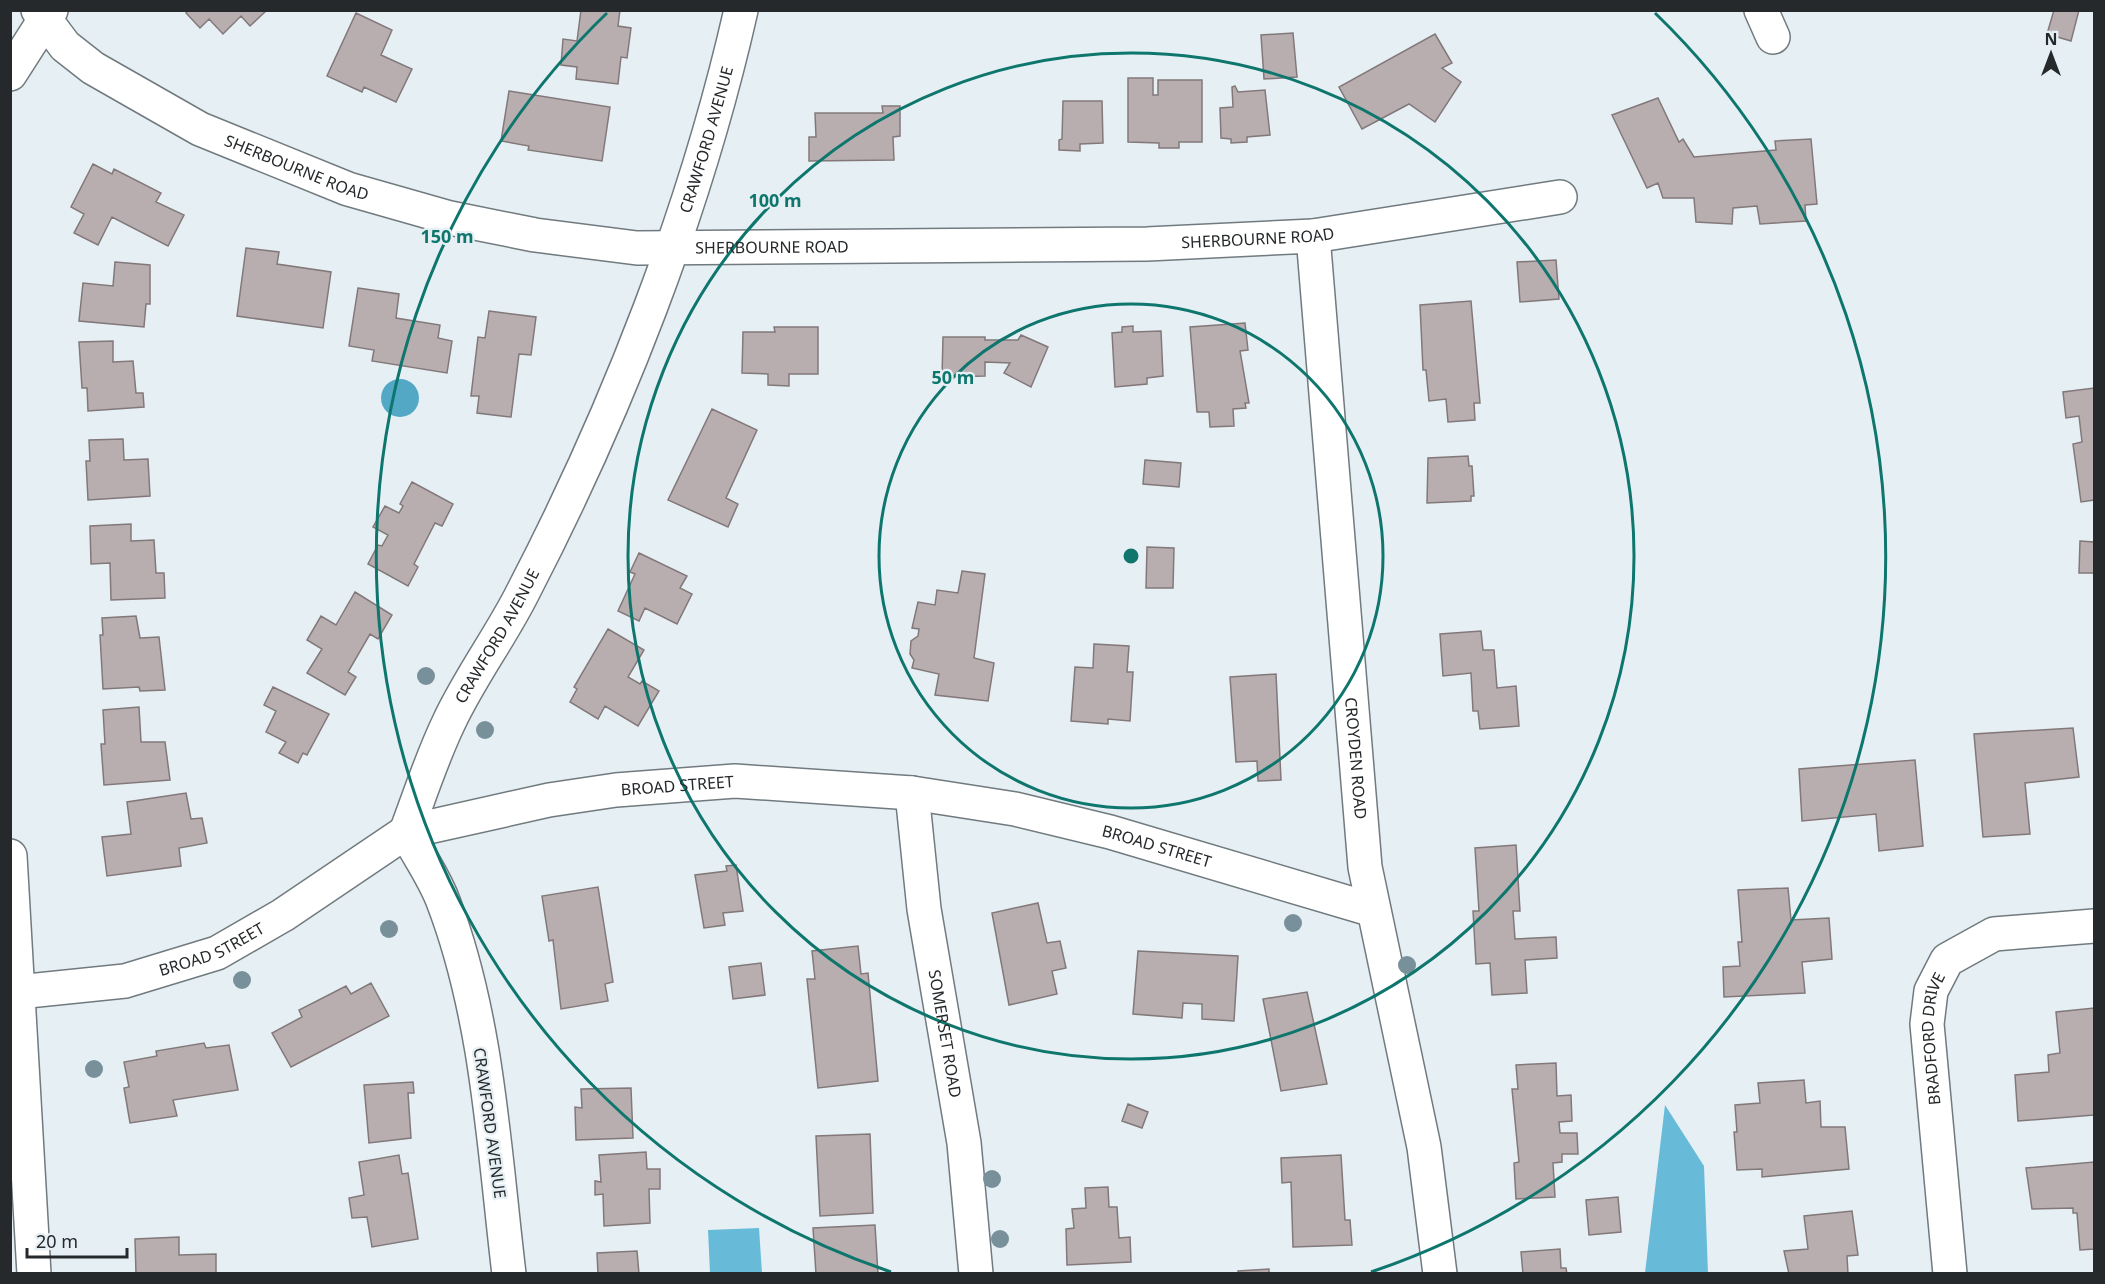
<svg xmlns="http://www.w3.org/2000/svg" width="2105" height="1284" font-family="'Noto Sans',sans-serif">
<style>
.forest{fill:#67bbd9}
.water{fill:#52a8c5}
.building{fill:#b8aeb0;stroke:#82787a;stroke-width:1.5}
.lines{fill:none;stroke-linecap:round;stroke-linejoin:round}
.street-casing{stroke:#717a7e;stroke-width:36}
.secondary-casing{stroke:#717a7e;stroke-width:36}
.street{stroke:#fff;stroke-width:33}
.secondary{stroke:#fff;stroke-width:33}
.tree{fill:#77909a}
.ring{fill:none;stroke:#0f766e;stroke-width:3}
.labels{text-anchor:middle;dominant-baseline:central;stroke-width:4.5;stroke-linejoin:round;paint-order:stroke}
.street-label{font-size:16px;fill:#26292b;stroke:#e6f0f4}
.centre{fill:#0f766e;stroke:#e6f0f4;stroke-width:3}
.ring-label{font-size:18px;text-anchor:middle;font-weight:bold;fill:#0f766e;stroke:#e6f0f4;stroke-width:4.5;stroke-linejoin:round;paint-order:stroke}
</style>
<rect width="100%" height="100%" fill="#e6f0f4"/>
<path class="forest" d="M1665,1105L1704,1166L1708,1273H1645Z
M759,1228L762,1273H710L708,1230Z"/>
<path class="water" d="M381 398a19 19 0 1 1 38 0a19 19 0 1 1-38 0Z"/>
<path class="building" d="M188,10H267L250,26L241,16L223,34L209,19L200,28L186,13Z
M581,10H620L618,26L631,28L627,58L621,57L618,84L576,79L577,67L561,65L563,39L577,41Z
M2054,10H2079L2071,41L2047,34Z
M356,13L392,30L381,55L412,69L396,102L364,87L362,92L327,76Z
M1293,33L1297,77L1264,79L1261,35Z
M1435,34L1452,63L1442,68L1461,82L1435,122L1409,104L1362,129L1339,87Z
M1128,78H1153V95H1158V80H1202V142H1179V148H1159V143L1128,142Z
M1235,86L1238,92L1265,90L1270,135L1247,137V142L1231,143V139L1221,138L1220,108L1233,107L1232,87Z
M509,91L610,107L602,161L528,150L529,146L501,141Z
M1658,98L1679,142L1683,139L1694,157L1776,150L1775,141L1811,139L1817,204L1805,205L1806,221L1760,224L1757,206L1733,208L1732,224L1696,222L1694,198H1663L1658,183L1647,188L1612,115Z
M1063,101H1102L1103,143L1080,144V151L1059,150V140L1062,139Z
M882,106H900V136L893,137L894,160L809,161V137H816L815,113H883Z
M93,164L112,174L114,169L161,193L156,202L184,215L168,246L112,217L98,245L74,233L84,214L71,207Z
M246,248L279,252L277,264L331,272L323,328L237,316Z
M1556,260L1559,299L1520,302L1517,262Z
M115,262L150,265V304H146L144,327L79,321L83,283L113,286Z
M358,288L399,294L396,318L440,325L438,338L452,341L447,373L372,361L374,350L349,346Z
M1471,301L1480,403H1474L1475,420L1448,422L1446,399L1429,401L1426,370H1423L1420,305Z
M489,311L536,317L531,355L519,354L511,417L477,413L479,396H471L478,337L485,338Z
M1245,323L1248,350L1240,351L1249,403H1245L1246,408L1233,409L1234,426L1210,427L1209,412H1197L1190,327Z
M1133,326V332L1161,331L1163,376L1147,378V384L1115,387L1112,333L1122,332V327Z
M774,327H818V374H789V386L768,385V374L742,373L743,332H775Z
M1021,335L1048,347L1031,387L1004,373L1010,363L985,362V376L942,377L943,337H985V340H1018Z
M113,341V362L133,361L136,393H143L144,407L88,411L87,388H82L79,342Z
M2094,388V500L2081,502L2073,444L2082,442L2079,416L2066,418L2063,392Z
M712,409L757,430L726,498L738,504L728,527L668,500Z
M123,439L124,460L148,459L150,496L88,500L86,461H90L89,440Z
M1468,456L1469,466H1472L1474,496H1471V501L1427,503L1428,458Z
M1145,460L1181,463L1179,487L1143,484Z
M412,482L453,504L442,526L435,523L414,564L418,567L408,586L368,564L378,545L382,546L388,535L373,527L385,506L399,513L403,506L400,504Z
M131,524V541L154,540L156,573H164L165,598L111,600L110,563L91,564L90,526Z
M2080,541L2094,542V573H2079Z
M1147,547L1174,548L1173,588H1146Z
M639,553L687,576L680,588L692,594L677,624L645,608L639,621L618,611L635,574L630,572Z
M962,571L985,574L974,658L994,663L988,701L935,695L939,674L912,668L914,660L910,654L911,641L918,636L919,629L912,628L918,602L935,605L937,590L958,593Z
M355,592L392,615L378,639L370,634L348,672L356,677L345,695L307,673L322,649L307,640L321,616L336,625Z
M136,616L140,638L159,637L165,690L140,691L139,687L103,689L100,635H103L102,618Z
M608,629L644,650L628,677L640,684L642,681L659,691L638,726L605,706L598,719L570,702L577,689L574,687Z
M1481,631L1483,650H1494L1497,688L1516,686L1519,726L1480,729L1478,711H1473L1471,673L1443,676L1440,634Z
M1094,644L1129,646L1127,672H1133L1130,721L1108,719V724L1071,721L1075,667L1093,668Z
M1276,674L1281,780L1258,781L1257,761L1236,762L1230,677Z
M273,687L329,714L307,755L303,753L298,763L279,753L286,742L266,732L276,711L264,705Z
M139,707L141,742H165L170,780L104,785L101,744H105L103,710Z
M2073,728L2079,777L2025,783L2030,834L1983,837L1974,734Z
M1915,760L1923,846L1879,851L1876,814L1802,821L1799,769Z
M186,793L191,819L202,818L207,843L179,848L181,866L107,876L102,837L131,834L127,802Z
M1516,845L1520,911H1513L1515,939L1556,937L1557,958L1525,960L1527,993L1492,995L1490,963L1476,964L1473,911H1479L1475,848Z
M736,865L743,911L723,913L725,925L704,928L695,875L727,871L726,866Z
M598,887L613,982L605,984L608,1001L561,1009L553,940L549,941L542,896Z
M1788,888L1791,920L1829,918L1832,959L1802,962L1805,993L1724,997L1723,967L1740,966L1738,942H1742L1738,890Z
M1038,903L1047,943L1060,941L1066,968L1052,971L1057,994L1009,1005L992,913Z
M858,946L861,974L868,973L878,1081L818,1088L807,979H815L812,951Z
M1138,951L1238,956L1234,1021L1202,1019V1004L1183,1003L1182,1018L1133,1014Z
M761,963L765,995L733,999L729,967Z
M371,983L389,1016L291,1067L272,1033L302,1017L299,1010L346,986L351,994Z
M1307,992L1327,1084L1281,1091L1263,999Z
M2094,1008V1115L2018,1121L2015,1075L2049,1072L2048,1055L2060,1053L2056,1012Z
M204,1043L206,1048L229,1045L238,1090L173,1100L177,1116L130,1123L124,1088L129,1087L124,1062L157,1056L156,1051Z
M1556,1063L1557,1096L1571,1095L1572,1121L1559,1122L1560,1133H1577L1578,1154H1562V1162L1553,1163L1555,1197L1516,1199L1514,1163L1519,1162L1512,1089H1518L1516,1065Z
M1804,1080L1806,1103L1820,1101L1821,1127H1845L1849,1169L1762,1177V1169L1737,1170L1734,1132H1737L1735,1105L1760,1103L1758,1083Z
M413,1082L414,1093H408L411,1138L369,1143L364,1085Z
M631,1088L633,1138L576,1140L575,1107L582,1108L581,1089Z
M1128,1104L1148,1112L1142,1128L1122,1121Z
M870,1134L873,1213L820,1216L816,1136Z
M646,1152L647,1169H660V1189H649L650,1223L604,1226L603,1194L595,1195V1181L601,1182L599,1155Z
M399,1155L402,1174L408,1173L418,1239L372,1247L367,1217L352,1218L349,1198L364,1195L359,1162Z
M1341,1155L1345,1220H1350L1352,1245L1293,1247L1291,1182L1282,1183L1281,1158Z
M2094,1162V1249L2080,1250L2077,1213H2073V1208L2032,1209L2026,1168Z
M1108,1187L1109,1207H1117L1119,1238L1130,1237L1131,1262L1067,1265L1066,1229L1074,1228L1072,1209L1086,1208L1085,1188Z
M1618,1197L1621,1232L1589,1235L1586,1200Z
M1852,1211L1858,1255L1847,1256L1848,1274H1789L1784,1251L1808,1249L1804,1216Z
M875,1225L878,1274H816L813,1228Z
M179,1237V1255L216,1254V1274H136L135,1239Z
M1560,1249L1561,1268H1566L1567,1274H1523L1521,1252Z
M637,1251L639,1274H598L597,1253Z
M1269,1269V1274H1238V1271Z"/>
<g class="lines">
<g class="street-casing">
<g id="street">
<path id="s1" d="M38,10L65,46L93,68L200,129L348,189L450,218L535,235L637,248L1147,244L1313,236L1560,197"/>
<path d="M1761,10L1773,37"/>
<path id="s2" d="M1313,236L1365,867L1424,1147L1440,1274"/>
<path id="s3" d="M912,793L924,909L964,1143L976,1274"/>
<path id="s4" d="M18,992L125,981L217,953L283,915L406,832L549,800L616,790L735,781L912,793L1015,809L1110,832L1373,910"/>
<path id="s5" d="M509,1274C494,1150 488,1018 443,901C434,877 418,855 406,832C420,795 432,757 449,722C470,677 501,636 523,592C617,411 696,209 741,10"/>
<path id="s6" d="M1950,1274L1927,1024L1931,991L1947,960L1994,934L2094,926"/>
</g>
</g>
<g class="secondary-casing">
<path id="secondary" d="M10,74L51,10
M10,856L34,1274"/>
</g>
<use href="#street" class="street"/>
<use href="#secondary" class="secondary"/>
</g>
<g class="tree">
<circle cx="426" cy="676" r="9"/>
<circle cx="485" cy="730" r="9"/>
<circle cx="1293" cy="923" r="9"/>
<circle cx="389" cy="929" r="9"/>
<circle cx="1407" cy="965" r="9"/>
<circle cx="242" cy="980" r="9"/>
<circle cx="94" cy="1069" r="9"/>
<circle cx="992" cy="1179" r="9"/>
<circle cx="1000" cy="1239" r="9"/>
</g>
<g class="ring">
<circle cx="1131" cy="556" r="252"/>
<circle cx="1131" cy="556" r="503"/>
<path d="M891 1272A755 755 0 0 1 607 13M1655 13A755 755 0 0 1 1371 1272"/>
</g>
<g class="labels">
<g class="street-label">
<text stroke="none"><textPath href="#s5" startOffset="1215">CRAWFORD AVENUE</textPath></text>
<text stroke="none"><textPath href="#s1" startOffset="308">SHERBOURNE ROAD</textPath></text>
<text stroke="none"><textPath href="#s1" startOffset="1280">SHERBOURNE ROAD</textPath></text>
<text stroke="none"><textPath href="#s1" startOffset="794">SHERBOURNE ROAD</textPath></text>
<text stroke="none"><textPath href="#s5" startOffset="675">CRAWFORD AVENUE</textPath></text>
<text stroke="none"><textPath href="#s2" startOffset="524">CROYDEN ROAD</textPath></text>
<text stroke="none"><textPath href="#s4" startOffset="704">BROAD STREET</textPath></text>
<text stroke="none"><textPath href="#s4" startOffset="1190">BROAD STREET</textPath></text>
<text stroke="none"><textPath href="#s4" startOffset="200">BROAD STREET</textPath></text>
<text stroke="none"><textPath href="#s3" startOffset="243">SOMERSET ROAD</textPath></text>
<text stroke="none"><textPath href="#s6" startOffset="237">BRADFORD DRIVE</textPath></text>
<text transform="translate(490 1123) rotate(82)">CRAWFORD AVENUE</text>
</g>
</g>
<circle cx="1131" cy="556" r="9" class="centre"/>
<g class="ring-label">
<text x="775" y="207">100 m</text>
<text x="447" y="243">150 m</text>
<text x="953" y="384">50 m</text>
</g>
<rect width="2105" height="1284" fill="none" stroke="#26292b" stroke-width="24"/>
<g transform="translate(2051 54)" stroke="#e6f0f4" stroke-width="4.5" paint-order="stroke">
<path d="M0-4.5L10 22L0 15L-10 22Z" fill="#26292b"/>
<text y="-9" font-size="16" font-weight="bold" text-anchor="middle" fill="#26292b">N</text>
</g>
<path d="M27 1248v9h100v-9" fill="none" stroke="#26292b" stroke-width="3"/>
<text x="36" y="1248" font-size="18" fill="#26292b" stroke="#e6f0f4" stroke-width="4.5" paint-order="stroke">20 m</text>
</svg>
